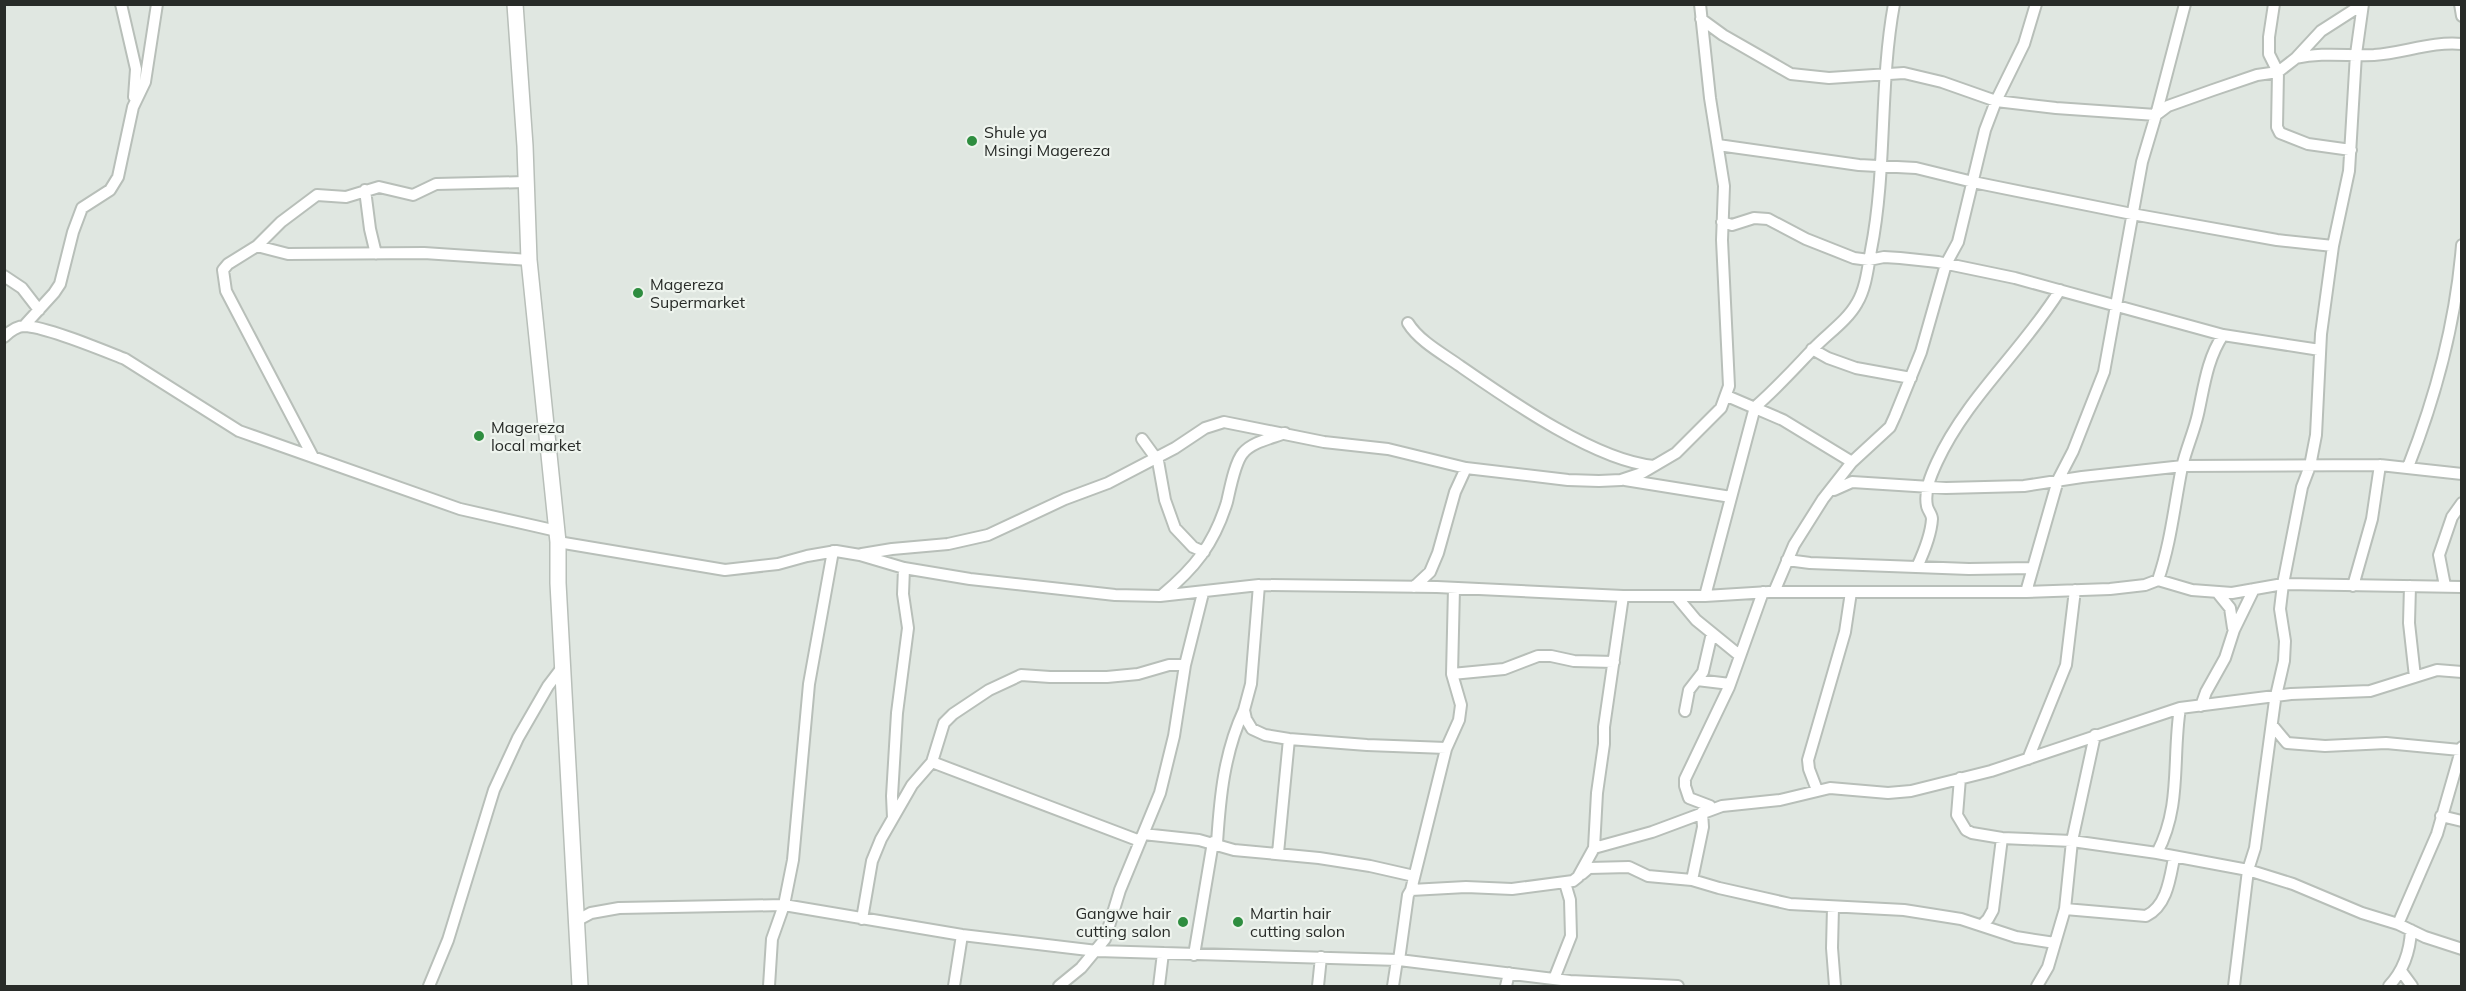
<svg xmlns="http://www.w3.org/2000/svg" width="2466" height="991" font-family="Mulish,sans-serif">
<style>
.lines{fill:none;stroke-linecap:round;stroke-linejoin:round}
.street-casing{stroke:#b8bfb9;stroke-width:14}
.secondary-casing{stroke:#b8bfb9;stroke-width:18}
.street{stroke:#fff;stroke-width:10}
.secondary{stroke:#fff;stroke-width:15}
.poi-dot{fill:#2e8d3f;stroke:#eef4ee;stroke-width:2}
.labels{text-anchor:middle;dominant-baseline:central;stroke-width:4.5;stroke-linejoin:round;paint-order:stroke}
.poi-label{font-size:16px;fill:#282b28;stroke:#eef4ee;text-anchor:start}
</style>
<rect width="100%" height="100%" fill="#e0e7e1"/>
<g class="lines">
<g class="street-casing">
<path id="street" d="M121,4L136,69L134,97
M2274,4L2269,37V54L2278,72L2277,127L2280,133L2308,144L2351,150
M2460,4L2462,16
M1701,19L1723,35L1791,74L1829,78L1904,73L1942,82L1996,101L2056,108L2156,115L2185,4
M2296,58C2322,52 2347,56 2374,55C2404,53 2432,41 2462,44
M1718,145L1859,165L1916,168L1973,182L2132,214L2277,240L2333,246
M365,190L370,229L376,254
M1722,222L1732,225L1754,218L1768,219L1806,239L1854,258L1869,260L1884,257L1900,258L1938,262L2015,278L2223,335L2320,350
M257,246L288,254L424,253L529,260
M4,276L22,288L39,310
M1408,323C1419,341 1443,354 1460,366C1509,400 1596,461 1654,466
M24,326L54,293L60,284L73,232L82,208L110,190L118,177L133,107L145,82L157,4
M4,337C10,331 17,326 25,326C47,327 102,350 125,359L239,431L460,509L557,531
M1812,349L1828,358L1856,368L1911,378
M1727,396L1783,420L1852,462
M1142,439L1158,461L1165,500L1175,528L1193,547L1204,552
M313,457L226,291L223,270L228,264L257,246L281,222L317,195L346,197L379,187L413,195L436,184L525,182
M2408,467C2436,396 2456,320 2462,245
M1625,480L1731,497
M1834,490L1852,482L1946,488L2024,486L2082,477L2183,466L2380,465L2462,474
M558,542L725,570L778,564L807,556L836,551L860,555L904,568L970,579L1115,595L1160,596L1259,585L1437,587L1623,596H1705L1769,592H2026L2110,589L2145,585L2158,580L2192,590L2232,593L2283,584L2462,587
M862,554L892,549L948,544L988,535L1065,499L1108,483L1175,448L1205,428L1224,422L1324,442L1388,449L1466,468L1568,480L1599,481L1621,480L1642,473L1676,453L1721,408L1729,386L1722,240L1724,186L1710,98L1700,4
M1787,560L1810,563L1969,569L2033,568
M1917,567C1924,552 1931,535 1932,519C1932,514 1928,511 1927,506C1924,491 1931,475 1937,462C1967,397 2023,350 2060,290
M2158,580C2171,542 2174,507 2182,467C2186,449 2194,432 2198,414C2204,387 2207,359 2223,335
M1259,585L1251,684L1244,710L1246,719L1252,729L1265,735L1289,739L1367,745L1446,748
M2353,586L2372,519L2380,465
M2410,586L2409,623L2415,677
M2445,586L2439,555L2452,517L2462,503
M1414,587L1430,572L1438,553L1455,492L1466,468
M1774,592L1794,545L1823,499L1852,462L1890,427L1895,416L1921,352L1946,264L1958,242L1985,130L1996,101L2024,44L2036,4
M2026,592L2058,480L2073,451L2104,372L2142,162L2156,115L2168,106L2213,90L2257,75L2278,72L2296,58L2321,31L2363,4
M2217,592L2230,608L2233,628
M1161,596C1195,568 1214,544 1227,502C1230,489 1235,462 1243,453C1252,442 1272,438 1285,433
M1676,596L1696,620L1739,655
M1705,596L1755,407C1776,389 1794,369 1813,349C1827,334 1847,321 1857,303C1866,288 1868,267 1871,250C1887,169 1879,86 1894,4
M1452,674L1504,669L1538,656H1551L1574,661L1614,662
M1697,680L1730,684
M2201,706L2206,692L2225,658L2234,630L2254,589
M1685,711L1689,690L1703,672L1712,633
M2272,725L2287,743L2325,746L2386,743L2460,750
M2028,759L2066,665L2075,590
M932,762L1140,841
M1960,778L1957,815L1966,830L1972,833L2002,838L2072,841L2157,853L2248,870L2293,884L2362,913L2398,924L2425,937L2462,949
M1817,790L1809,769L1808,760L1845,632L1851,592
M1712,809L1710,806L1689,798L1685,786V779L1729,687L1763,592
M2441,816L2462,821
M893,818L892,796L897,713L908,628L903,594L904,568
M1143,834L1199,840L1234,850L1319,858L1370,866L1414,876
M1217,843C1220,797 1224,753 1244,710
M1594,848L1597,793L1604,744V727L1623,596
M1278,853L1289,739
M2157,853C2182,806 2172,758 2180,708
M1582,874L1589,868L1629,867L1648,876L1692,880L1719,888L1790,904L1904,910L1961,919L2016,937L2055,943
M1692,880L1703,827L1702,812
M1411,890L1466,887L1512,889L1573,881L1578,877L1594,848L1652,832L1722,806L1780,800L1830,788L1888,793L1911,791L1991,771L2180,708L2291,694L2370,691L2437,670L2462,672
M1833,907L1832,948L1835,986
M2065,909L2146,916C2167,906 2170,878 2174,858
M862,919L872,861L881,839L912,785L932,762L944,723L953,714L989,690L1021,675L1050,677H1107L1138,674L1169,665H1185
M576,921L591,913L619,908L784,905L962,935L1097,951L1399,960L1570,981L1678,986
M2398,924L2437,834L2462,747
M1982,925L1988,919L1993,910L2002,838
M1194,955L1213,842
M1399,960L1408,895L1411,890L1446,749L1459,720L1461,705L1452,674L1454,588
M2401,971L2412,986
M1554,979L1571,936L1570,900L1565,883
M429,986L448,940L494,790L518,738L548,686L564,665
M769,986L772,939L784,905L793,860L809,684L833,551
M954,986L962,935
M1059,986L1081,968L1105,939L1120,890L1160,793L1174,736L1185,665L1203,593
M1159,986L1163,953
M1318,986L1321,957
M1393,986L1397,960
M1506,986L1509,973
M2037,986L2048,967L2065,909L2072,841L2095,735
M2234,986L2248,870L2255,848L2275,700L2284,661L2285,641L2280,609L2283,584L2302,487L2310,466L2316,435L2321,334L2333,246L2349,171L2356,54L2363,4
M2389,986C2404,970 2410,952 2411,930"/>
</g>
<g class="secondary-casing">
<path id="secondary" d="M515,4L525,146L529,260L558,542V583L580,986"/>
</g>
<use href="#street" class="street"/>
<use href="#secondary" class="secondary"/>
</g>
<g class="poi-dot">
<circle cx="972" cy="141" r="6"/>
<circle cx="638" cy="293" r="6"/>
<circle cx="479" cy="436" r="6"/>
<circle cx="1183" cy="922" r="6"/>
<circle cx="1238" cy="922" r="6"/>
</g>
<g class="labels">
<g class="poi-label">
<text x="984" y="132">Shule ya<tspan x="984" dy="18">Msingi Magereza</tspan></text>
<text x="650" y="284">Magereza<tspan x="650" dy="18">Supermarket</tspan></text>
<text x="491" y="427">Magereza<tspan x="491" dy="18">local market</tspan></text>
<text x="1171" y="913" text-anchor="end">Gangwe hair<tspan x="1171" dy="18">cutting salon</tspan></text>
<text x="1250" y="913">Martin hair<tspan x="1250" dy="18">cutting salon</tspan></text>
</g>
</g>
<rect width="2466" height="991" fill="none" stroke="#282b28" stroke-width="12"/>
</svg>
